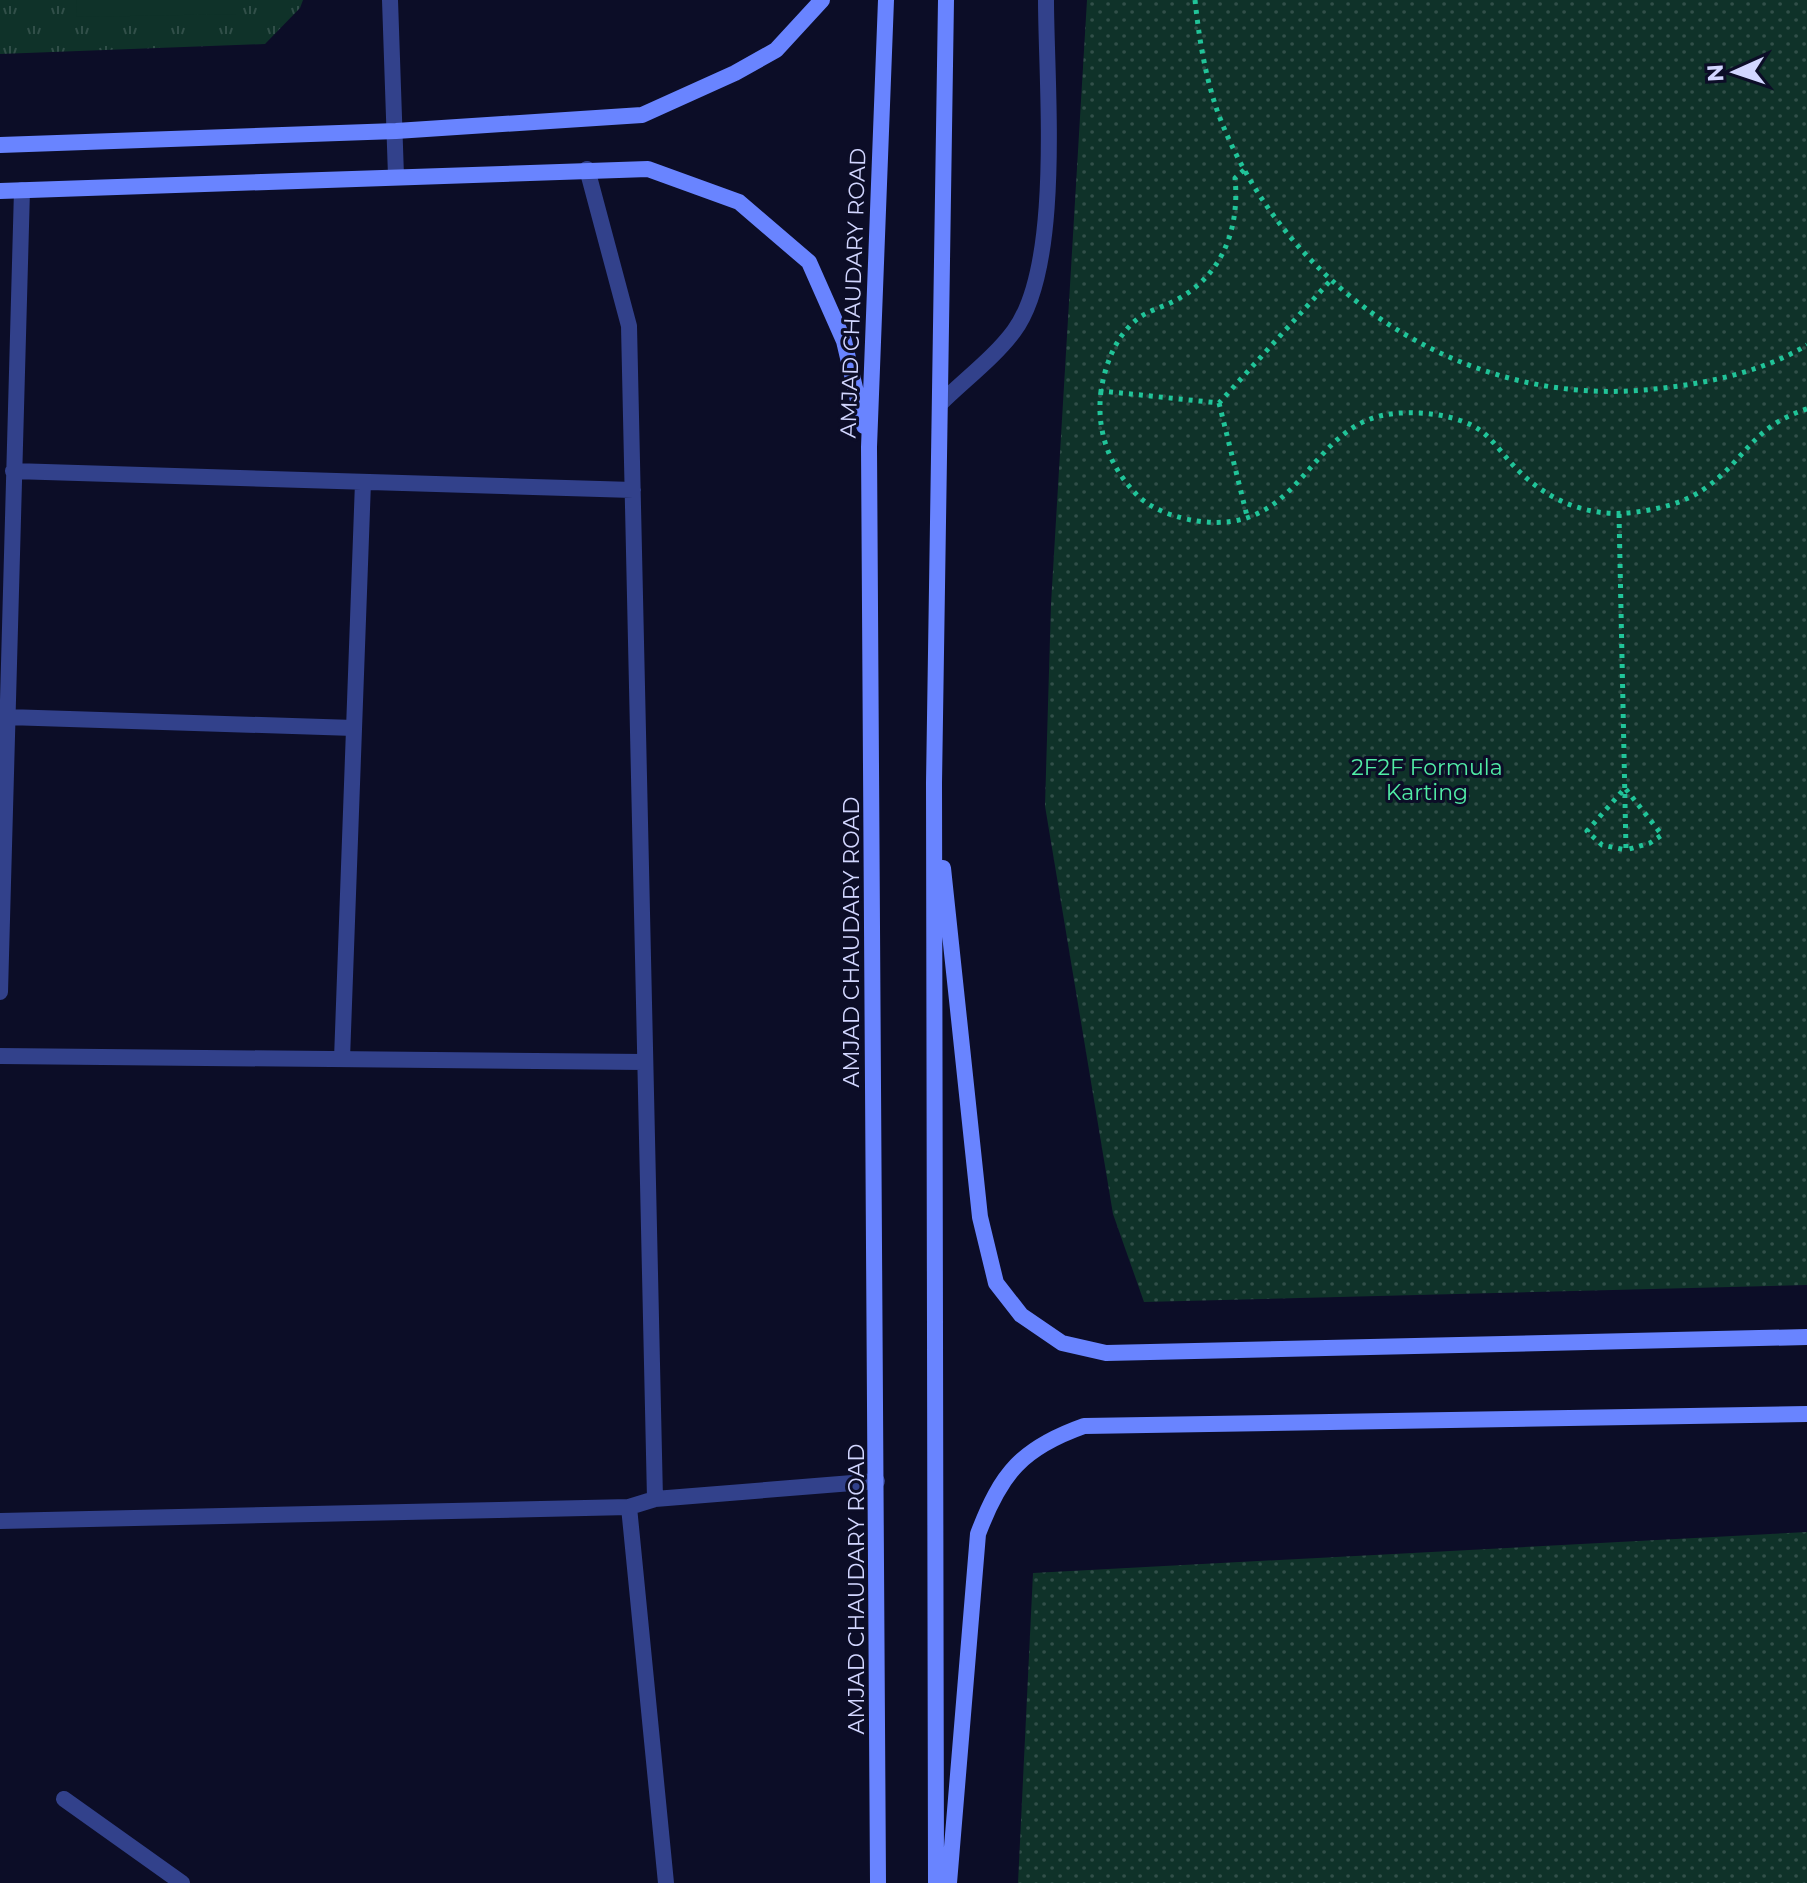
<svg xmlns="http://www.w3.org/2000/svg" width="1807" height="1883" font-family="Montserrat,sans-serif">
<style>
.grass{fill:url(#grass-tufts)}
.park{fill:url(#park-dots)}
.pitch{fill:#0f3229}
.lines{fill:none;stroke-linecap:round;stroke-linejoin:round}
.path{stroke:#21c499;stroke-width:5;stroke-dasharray:4 6;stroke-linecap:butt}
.lane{stroke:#32418b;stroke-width:16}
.street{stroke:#32418b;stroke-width:16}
.secondary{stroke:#6984ff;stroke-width:16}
.labels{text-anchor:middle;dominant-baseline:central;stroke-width:6;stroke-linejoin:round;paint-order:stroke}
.street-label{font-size:22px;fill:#d2d6ff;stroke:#0c0d27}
.park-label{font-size:22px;fill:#51eda6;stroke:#0c0d27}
</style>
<defs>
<pattern id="grass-tufts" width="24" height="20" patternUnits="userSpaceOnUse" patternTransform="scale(2)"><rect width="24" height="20" fill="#0f3229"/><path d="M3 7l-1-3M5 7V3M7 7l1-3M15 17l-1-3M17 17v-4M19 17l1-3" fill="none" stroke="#314f49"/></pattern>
<pattern id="park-dots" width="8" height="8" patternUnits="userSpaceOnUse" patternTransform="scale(2)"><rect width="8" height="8" fill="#0f3229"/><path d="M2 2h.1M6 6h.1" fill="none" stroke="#314f49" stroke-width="1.8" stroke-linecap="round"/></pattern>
</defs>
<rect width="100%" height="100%" fill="#0c0d27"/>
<path class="grass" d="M0,0H303L300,8L265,44L0,54Z"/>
<path class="park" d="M1087,0H1807V1285L1144,1302L1113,1214L1045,806L1051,604Z
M1807,1532V1883H1018L1033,1573Z"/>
<path class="pitch" d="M76,0H237V14L77,17Z"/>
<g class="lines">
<path class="path" d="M1195,0C1199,38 1205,76 1218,113C1283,286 1458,406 1644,390C1699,385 1759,374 1807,345
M1244,170L1235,178C1240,229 1222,277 1174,301C1161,308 1146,311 1135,321C1115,338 1105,365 1101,391L1219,403L1330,281
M1101,391C1096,431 1109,466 1137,495C1152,510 1177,518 1197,521C1300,536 1306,431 1384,415C1410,410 1449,413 1473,426C1489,434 1500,451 1512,464C1544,499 1587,519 1636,512C1659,509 1684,503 1704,489C1745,461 1752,426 1807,409
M1219,403L1247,516
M1619,514L1626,850L1602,845L1587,831L1625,788L1662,835L1650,843L1626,850"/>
<path class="lane" d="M940,404C963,381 994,358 1014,331C1063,265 1046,84 1046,0"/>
<path class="street" d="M390,0L396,176
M587,169L629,326L655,1499
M13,471L633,490
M7,717L354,728
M0,992L22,190
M0,1056L644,1062
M342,1059L363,482
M629,1507L666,1883
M0,1521L629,1507L655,1499L877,1481
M64,1799L182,1883"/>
<path class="secondary" d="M0,145L396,131L642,115L735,73L776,50L822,0
M0,191L648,169L739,202L809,262L844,341L864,426
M943,868L980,1217L996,1283L1021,1315L1062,1343L1106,1353L1807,1337
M878,1883L869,447L886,0
M936,1883L934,783L946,0
M949,1883L978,1534C1001,1473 1022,1448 1084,1426L1807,1414"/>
</g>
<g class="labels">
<g class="street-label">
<text transform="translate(853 293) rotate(-88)">AMJAD CHAUDARY ROAD</text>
<text transform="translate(851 942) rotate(-90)">AMJAD CHAUDARY ROAD</text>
<text transform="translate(856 1589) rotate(-90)">AMJAD CHAUDARY ROAD</text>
</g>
<g class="park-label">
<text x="1427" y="767">2F2F Formula<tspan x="1427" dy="25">Karting</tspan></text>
</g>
</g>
<g transform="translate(1735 72) rotate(267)" stroke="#0c0d27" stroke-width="6" paint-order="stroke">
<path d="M0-6L14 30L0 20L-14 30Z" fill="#d2d6ff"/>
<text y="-12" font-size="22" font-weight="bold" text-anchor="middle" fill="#d2d6ff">N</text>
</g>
</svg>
